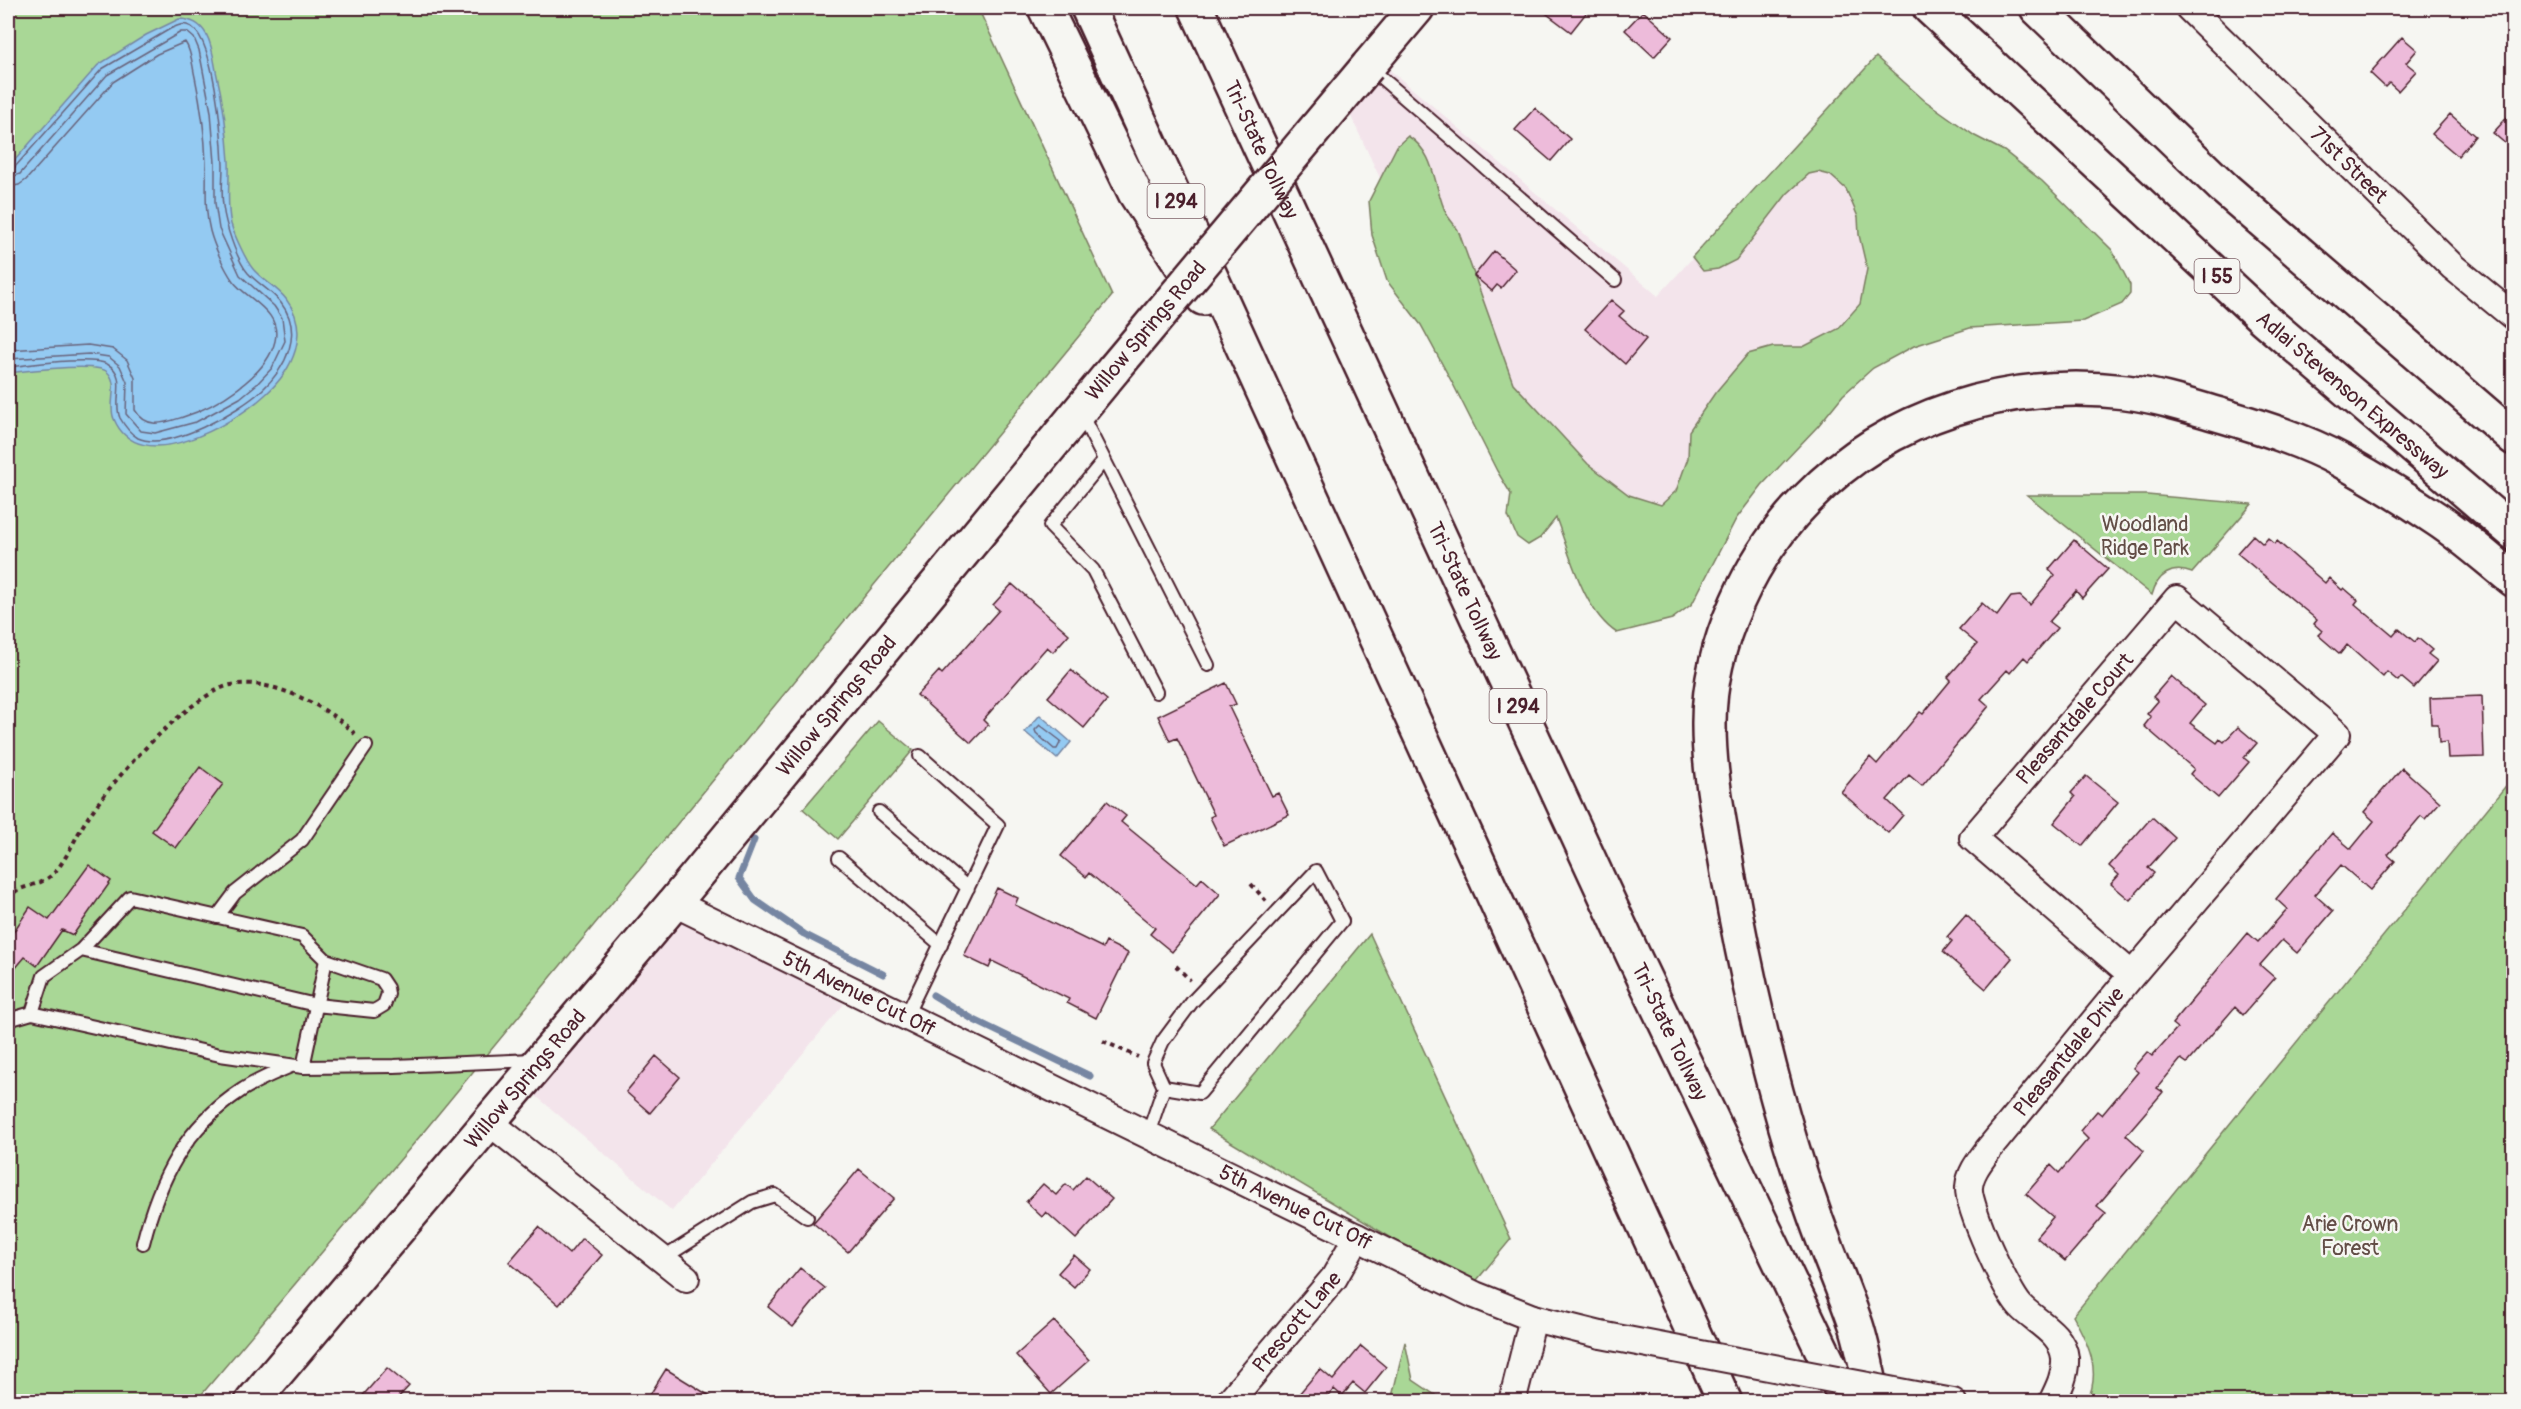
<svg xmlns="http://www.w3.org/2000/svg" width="2521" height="1409" font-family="Pangolin,sans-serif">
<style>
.built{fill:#f3e4eb}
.green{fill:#a9d796;stroke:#7a7b60;stroke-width:1.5}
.water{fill:#94caf2;stroke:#7686a2;stroke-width:1.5}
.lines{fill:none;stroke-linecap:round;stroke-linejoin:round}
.shore{stroke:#68637b;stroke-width:1.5}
.stream{stroke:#7686a2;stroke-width:7}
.building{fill:#edbbda;stroke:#4a1f2b;stroke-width:1.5}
.service-casing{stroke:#4a1f2b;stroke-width:16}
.minor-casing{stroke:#4a1f2b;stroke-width:30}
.secondary-casing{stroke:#4a1f2b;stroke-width:38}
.motorway-casing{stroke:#4a1f2b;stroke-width:38}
.path{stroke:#4a1f2b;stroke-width:4;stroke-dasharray:4.5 4.5;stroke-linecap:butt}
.service{stroke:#f6f6f2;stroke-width:12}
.minor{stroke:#f6f6f2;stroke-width:26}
.secondary{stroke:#f6f6f2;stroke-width:33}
.motorway{stroke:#f6f6f2;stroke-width:33}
.minor-bridge-casing{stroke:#4a1f2b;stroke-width:30;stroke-linecap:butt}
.secondary-bridge-casing{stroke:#4a1f2b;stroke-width:38;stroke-linecap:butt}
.minor-bridge{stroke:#f6f6f2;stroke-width:26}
.secondary-bridge{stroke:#f6f6f2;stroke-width:33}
.labels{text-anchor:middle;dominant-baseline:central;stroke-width:5;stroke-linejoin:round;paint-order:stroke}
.shield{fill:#f6f6f2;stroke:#7e6067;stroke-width:1.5}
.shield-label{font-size:20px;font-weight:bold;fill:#4a1f2b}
.street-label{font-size:21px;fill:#4a1f2b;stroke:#f6f6f2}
.park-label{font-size:21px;fill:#624d46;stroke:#f6f6f2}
</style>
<rect width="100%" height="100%" fill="#f6f6f2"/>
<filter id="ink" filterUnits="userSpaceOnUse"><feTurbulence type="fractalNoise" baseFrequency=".0167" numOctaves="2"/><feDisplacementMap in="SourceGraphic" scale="12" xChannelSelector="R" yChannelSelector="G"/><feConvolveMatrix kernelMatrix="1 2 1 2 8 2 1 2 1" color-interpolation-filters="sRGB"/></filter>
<g filter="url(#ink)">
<path class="built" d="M1384,65L1658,296L1802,137L1940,266L1652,568L1575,511L1540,518L1347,108Z
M680,914L844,1004L672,1211L529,1090Z"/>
<path class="green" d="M8,8H978L1112,296L416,1141L196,1401H8Z
M1876,57L1924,100L1975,136L2004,151L2042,181L2112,250L2130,285V294L2122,304L2083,321L1970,328L1914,346L1873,368L1843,395L1818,426L1762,485L1736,519L1692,604L1672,619L1617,633C1583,611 1570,554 1556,518L1540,538L1528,545L1517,537L1508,516L1511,494L1497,471L1454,386L1421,325L1387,281L1372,235L1369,201L1397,146L1408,136C1437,154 1433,188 1447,215C1450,220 1455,225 1458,230L1513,383L1588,464L1629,495L1661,505L1676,491L1688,458L1689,431L1715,393L1748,354L1773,347H1803L1838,329L1860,304L1867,269L1859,235L1858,217L1846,189L1830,175L1818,172L1809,174L1787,194L1736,260L1718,269L1703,271L1692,257Z
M2027,495H2147L2252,504L2192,573C2172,565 2157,575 2152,595Z
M878,721L913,750L838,839L803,809Z
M2513,777V1401H2087C2102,1371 2088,1343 2073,1316Z
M1370,934L1511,1239L1472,1286L1209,1129Z
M1405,1342L1413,1380L1444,1401H1391Z"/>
<path class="water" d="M179,19C209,19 212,47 216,71C223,101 227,130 229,161C230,182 226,203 231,224C234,234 246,261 253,269C262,280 277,287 286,299C311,332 293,370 265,395C234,424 139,479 114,419C107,404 121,382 106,371C93,362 26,371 8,373V168L98,65L146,35Z
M1040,715L1071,742L1057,759L1025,732Z"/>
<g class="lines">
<path class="shore" d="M8,171L14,168L102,69L170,29C175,27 181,23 187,25C215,31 222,140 223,165C223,178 221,192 223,206C225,223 236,259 248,273C258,284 272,291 281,303C304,333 286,368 261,391C239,411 169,452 138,438C131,434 124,425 120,418C112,401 129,375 107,364C89,356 29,365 8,367
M8,178L20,174L107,75L181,32H187L194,38L199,50L211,112L215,163V203L219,229L240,275L274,306L282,318L285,341L272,368L257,384L240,398L196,422L155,433L141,431L126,414L127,382L120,366L109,357L89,354L8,359
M8,187L19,185L26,180L113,82L157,54L185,42C192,52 192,65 195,77C201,105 205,133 206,163C207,185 204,208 210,231C214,246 224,268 233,281C247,300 282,311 275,341C267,376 215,407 183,417C164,423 147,430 135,410V378L127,360L113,349L88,345L8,350
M1040,725L1061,741L1057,749H1054L1036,733L1035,730Z"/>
<path class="stream" d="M754,840L739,878L755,900L804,934L883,974
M933,995L974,1020L1090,1076"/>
</g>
<path class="building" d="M1539,8H1590L1571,32Z
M1643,11L1672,37L1654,57L1625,30Z
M2402,37L2417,50L2406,63L2416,71L2398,91L2389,83L2385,87L2370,73Z
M1535,108L1570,139L1551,161L1515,130Z
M2514,110V151L2493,133Z
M2450,114L2475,136L2458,156L2432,134Z
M1494,251L1516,270L1501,288L1497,285L1492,291L1474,276Z
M1611,300L1624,311L1619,316L1646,339L1625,364L1585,329Z
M2253,535L2263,544L2268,538L2275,544L2277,541L2325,583L2329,578L2342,590L2344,588L2358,600L2355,604L2393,636L2399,629L2415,642L2418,638L2432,650L2428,654L2437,661L2414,688L2401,677L2398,681L2387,672L2383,677L2347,645L2340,654L2318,635L2322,631L2314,624L2317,620L2237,553Z
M2074,540L2108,569L2082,598L2076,591L2049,622L2057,628L2028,661L2024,657L2010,673L2007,670L1981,699L1989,706L1922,786L1909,775L1887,800L1903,815L1888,833L1841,792L1870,757L1877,764L1920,712L1923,714L1951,680L1948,677L1977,644L1959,629L1982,603L1997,616L2011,597L2020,596L2030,605L2055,575L2049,569Z
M1012,584L1069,634L1053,652L1047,647L983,720L988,725L971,743L917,695L939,671L942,674L999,610L993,605Z
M1071,670L1107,700L1084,728L1048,697Z
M2171,676L2205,705L2190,723L2217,743L2220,739L2224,742L2238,727L2257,743L2244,758L2249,762L2218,798L2190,774L2194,769L2144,726L2151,717L2147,714L2158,701L2153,697Z
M1226,683L1236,704L1229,707L1272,796L1278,793L1289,815L1224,846L1210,817L1214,815L1177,738L1170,741L1158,716Z
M2482,696L2484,757L2448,758L2447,742L2439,743L2438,724H2431L2430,698Z
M200,767L223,784L176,848L152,831Z
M2402,768L2440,802L2425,819L2421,816L2388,855L2395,861L2370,890L2341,865L2315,895L2333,911L2297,953L2282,940L2260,965L2275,978L2243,1015L2235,1007L2187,1063L2181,1059L2157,1088L2163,1092L2126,1135L2144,1151L2097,1206L2106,1213L2065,1261L2036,1237L2053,1217L2026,1194L2051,1165L2059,1173L2088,1139L2080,1131L2097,1111L2102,1115L2138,1072L2133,1068L2147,1052L2152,1056L2177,1028L2172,1024L2248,933L2258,942L2287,909L2276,899L2332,833L2351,849L2374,821L2364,812Z
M2086,776L2118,802L2082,846L2054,823L2075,797L2071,793Z
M1107,801L1126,816L1121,822L1197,884L1202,878L1220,894L1172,952L1150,934L1155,928L1089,873L1086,877L1061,856Z
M2152,817L2175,838L2148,868L2154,873L2130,900L2111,884L2119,875L2109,866Z
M89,865L111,881L73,935L62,930L37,966L25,957L8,977V940L30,907L49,920Z
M997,888L1018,898L1015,905L1103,948L1106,942L1128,953L1096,1018L1067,1003L1069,999L992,961L989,968L964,956Z
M1966,915L2012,958L1986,989L1943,952L1952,941L1947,937Z
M656,1056L680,1077L650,1113L626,1092Z
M859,1169L894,1198L848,1252L813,1223Z
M1086,1176L1112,1199L1076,1239L1046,1212L1042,1217L1026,1202L1043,1184L1056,1195L1066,1184L1073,1190Z
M539,1227L569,1254L582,1238L602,1255L559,1305L509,1262Z
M1074,1255L1090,1269L1074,1287L1058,1273Z
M800,1268L825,1288L793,1327L768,1307Z
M1054,1321L1089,1360L1051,1394L1016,1355Z
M1361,1346L1386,1367L1365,1393L1353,1383L1342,1396L1334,1389L1324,1401H1293L1320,1369L1333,1380Z
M387,1368L409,1386L395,1401H358Z
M666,1369L718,1401H646Z"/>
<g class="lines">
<g class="service-casing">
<path id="service" d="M1369,67L1615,280
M1080,412L1208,665
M1104,460L1050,526L1093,570L1156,692
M879,812L968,888
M839,858L941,945
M217,917L235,893L302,840L366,746
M32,1013L44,976L81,950
M905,1018L998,825L920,756
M8,1020L32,1013L220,1055L303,1067L394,1066L533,1060
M303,1067L326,960L302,936L130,897L81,950L316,1005L374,1011L384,1005L388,994L387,988L381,979L326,960
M1148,1134L1164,1087L1153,1063L1163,1041L1192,1002L1316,871L1342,921L1200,1093L1164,1087
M143,1243C159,1179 185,1127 242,1090C257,1080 275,1073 291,1066
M662,1259L752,1202L775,1195L807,1217"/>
</g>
<g class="minor-casing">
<g id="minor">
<path id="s1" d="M2189,8L2453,267L2514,317"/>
<path id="s2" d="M674,903L1475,1295L1533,1318L1601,1335"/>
<path d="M488,1121L686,1278"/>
<path d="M1926,1397L1953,1402"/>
<path id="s3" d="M1229,1402L1334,1278L1357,1237"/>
<path d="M1512,1402L1533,1318"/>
<path id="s4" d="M2052,1402C2059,1388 2066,1374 2065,1358C2063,1334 2036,1322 2021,1307C2007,1293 1967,1206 1969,1187C1970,1173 1980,1161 1988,1150L2132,975L2337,734L2177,599L1973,838L2132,975"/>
</g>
</g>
<g class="secondary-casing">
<g id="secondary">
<path d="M1368,66L1417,8"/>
<path id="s5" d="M252,1402L674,903L1114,369"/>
</g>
</g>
<g class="motorway-casing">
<g id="motorway">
<path d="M1045,8L1135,193L1203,298"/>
<path d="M1088,8L1725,1402"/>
<path id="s6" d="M1196,8L1633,955L1847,1402"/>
<path id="s7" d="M1930,8L2264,319L2514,533"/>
<path d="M2037,8L2224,188L2514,438"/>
<path d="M1874,1402C1868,1376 1864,1350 1856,1325C1843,1287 1826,1249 1813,1211C1774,1101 1748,987 1728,873C1720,824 1709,775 1709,726C1708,645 1751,555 1807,499C1889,414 2010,378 2126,392C2158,396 2189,406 2220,415C2261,427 2303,440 2342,461C2374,479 2407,499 2438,520C2465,538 2489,560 2514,580"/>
</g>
</g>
<path class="path" d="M1251,884L1266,901
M8,899C20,881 42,891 59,867C70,852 77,834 87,819C113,779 176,710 219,689C258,670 327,705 355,734
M1176,966L1190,980
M1103,1041L1138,1057"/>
<use href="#service" class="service"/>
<use href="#minor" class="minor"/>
<use href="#secondary" class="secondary"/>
<use href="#motorway" class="motorway"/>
<g class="minor-bridge-casing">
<path id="minor-bridge" d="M1601,1335L1926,1397"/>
</g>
<g class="secondary-bridge-casing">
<path id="secondary-bridge" d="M1114,369L1368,66"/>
</g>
<use href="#minor-bridge" class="minor-bridge"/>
<use href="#secondary-bridge" class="secondary-bridge"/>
</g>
</g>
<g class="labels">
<g class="shield">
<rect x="1147.5" y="184" width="57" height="34" rx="4.5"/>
<rect x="2194.5" y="259" width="45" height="34" rx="4.5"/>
<rect x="1489.5" y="689" width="57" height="34" rx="4.5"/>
</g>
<g class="shield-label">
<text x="1176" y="201">I 294</text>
<text x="2217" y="276">I 55</text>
<text x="1518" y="706">I 294</text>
</g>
<g class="street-label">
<text stroke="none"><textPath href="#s6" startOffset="156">Tri-State Tollway</textPath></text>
<text stroke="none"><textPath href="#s1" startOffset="224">71st Street</textPath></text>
<text transform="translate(1146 331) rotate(-50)">Willow Springs Road</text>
<text stroke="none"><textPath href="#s7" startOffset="573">Adlai Stevenson Expressway</textPath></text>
<text stroke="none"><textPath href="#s6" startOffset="642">Tri-State Tollway</textPath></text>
<text stroke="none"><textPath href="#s5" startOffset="909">Willow Springs Road</textPath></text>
<text transform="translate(2075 719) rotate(-49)">Pleasantdale Court</text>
<text stroke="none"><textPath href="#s2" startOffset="206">5th Avenue Cut Off</textPath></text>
<text stroke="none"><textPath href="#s6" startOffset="1128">Tri-State Tollway</textPath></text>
<text stroke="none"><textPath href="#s4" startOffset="417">Pleasantdale Drive</textPath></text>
<text stroke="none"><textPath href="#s5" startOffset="423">Willow Springs Road</textPath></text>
<text stroke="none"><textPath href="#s2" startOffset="692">5th Avenue Cut Off</textPath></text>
<text stroke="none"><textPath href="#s3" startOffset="105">Prescott Lane</textPath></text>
</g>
<g class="park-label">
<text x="2145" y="524">Woodland<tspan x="2145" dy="24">Ridge Park</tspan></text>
<text x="2350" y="1224">Arie Crown<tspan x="2350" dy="24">Forest</tspan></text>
</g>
</g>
<rect width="2521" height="1409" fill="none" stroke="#f6f6f2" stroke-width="30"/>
<rect x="15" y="15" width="2491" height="1379" fill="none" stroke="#4a1f2b" stroke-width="2" filter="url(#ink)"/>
</svg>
